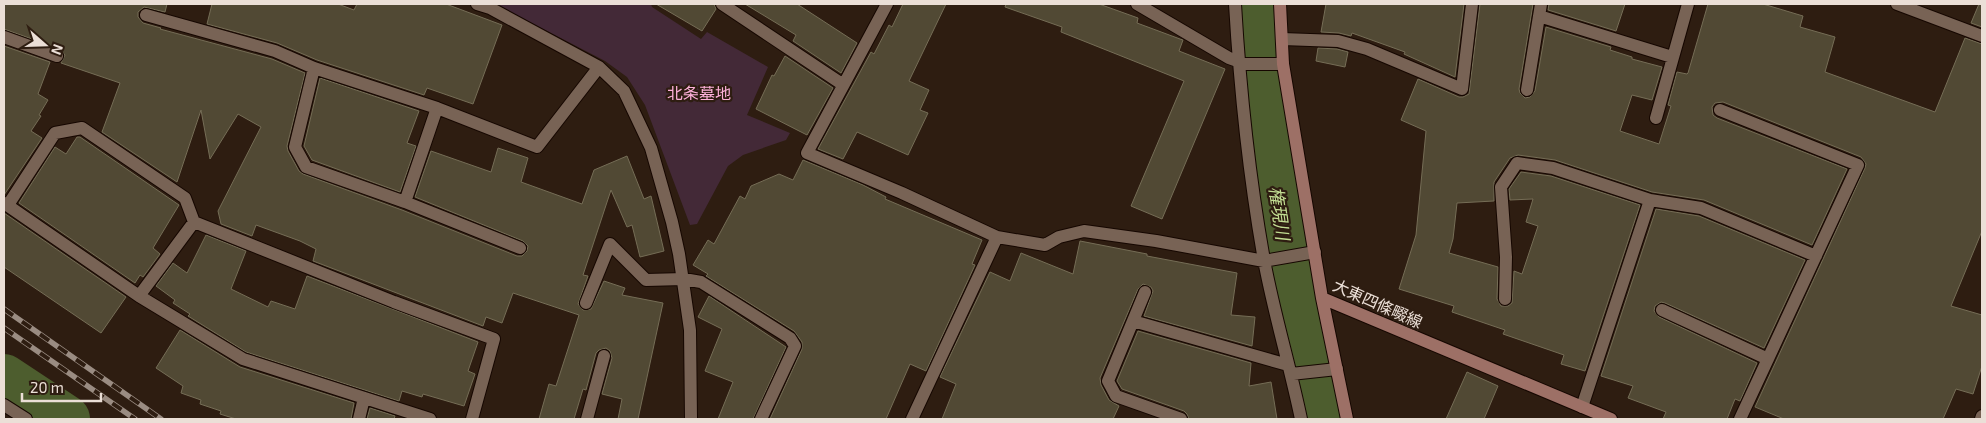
<svg xmlns="http://www.w3.org/2000/svg" width="1986" height="423" font-family="'Exo 2','Noto Sans JP',sans-serif">
<style>
.green{fill:#432937}
.lines{fill:none;stroke-linecap:round;stroke-linejoin:round}
.river{stroke:#4d5d2e;stroke-width:48}
.building{fill:#514934;stroke:#756d56}
.street-casing{stroke:#160700;stroke-width:14}
.secondary-casing{stroke:#160700;stroke-width:14}
.street{stroke:#786355;stroke-width:12}
.secondary{stroke:#9d7066;stroke-width:12}
.rail-casing{stroke:#9a8c82;stroke-width:5.5}
.rail{stroke:#2e1d11;stroke-width:4;stroke-dasharray:11;stroke-linecap:butt}
.labels{text-anchor:middle;dominant-baseline:central;stroke-width:4.5;stroke-linejoin:round;paint-order:stroke}
.park-label{font-size:16px;fill:#feb1da;stroke:#2e1d11}
.street-label{font-size:16px;fill:#ebdfd7;stroke:#2e1d11}
.water-label{font-size:18px;font-style:italic;fill:#c2dd92;stroke:#2e1d11}
</style>
<rect width="100%" height="100%" fill="#2e1d11"/>
<path class="green" d="M495,4H651L652,7L701,39L707,32L768,67L747,115L790,133L786,140L743,155L728,166L697,224L690,225L645,105L627,77L605,61Z"/>
<g class="lines">
<path class="river" d="M1254,4L1260,76L1285,252L1320,419
M4,378L66,419"/>
</g>
<path class="building" d="M4,4H167L165,12L144,7L138,12V17L143,23L161,28L160,29L272,59L305,73L287,146L288,151L299,171L303,174L402,210L517,256H522L527,251L528,246L523,241L415,197L431,151L491,172L498,148L528,158L521,182L582,204L594,170L627,156L644,199L651,196L664,251L640,257L632,225L627,227L611,190L583,275L588,276L578,304L583,310L591,309L604,281L625,288L622,295L663,303L638,419H618L622,399L602,394L612,358L610,351L606,348L599,350L596,353L586,390L583,389L574,419H539L549,384L556,386L579,315L513,293L502,323L486,317L483,326L313,261L316,249L300,241L256,225L252,236L221,224L218,211L261,127L238,114L210,159L201,110L177,182L102,132L120,83L61,63L65,55L60,49L4,29Z
M212,4H338L354,10L357,4H446L502,25L473,104L427,88L424,95L317,60L277,43L207,24Z
M656,4H714L716,9L702,31Z
M745,4H797L857,43L841,73L793,41L796,35Z
M903,4H946L909,81L929,90L920,110L928,113L908,155L857,132L843,159L818,149L871,52L874,54L889,25L892,27Z
M1006,4H1099L1138,18L1137,23L1180,39L1183,40L1179,51L1225,69L1162,219L1131,206L1184,81L1061,32L1062,27L1005,7Z
M1326,4H1464L1455,77L1404,54L1405,52L1352,33L1351,36L1339,33L1321,32Z
M1480,4H1533L1519,89L1520,93L1525,98L1530,97L1535,91L1546,27L1611,47L1610,50L1632,57V59L1662,67L1652,100L1632,95L1620,131L1659,144L1671,106L1668,105L1677,72L1687,74L1688,73L1708,4H1763L1803,16L1800,27L1835,37L1825,72L1935,112L1965,38L1982,44V231L1951,306L1982,315V366L1973,394L1956,389L1943,419H1784L1755,407L1865,168L1866,164L1861,157L1723,102L1715,103L1712,107L1713,115L1717,118L1847,169L1812,245L1704,200L1652,192L1555,160L1518,155L1510,158L1494,182V201L1457,203L1453,239L1449,253L1498,267L1497,299L1501,306H1508L1512,303L1514,271L1522,274L1538,226L1526,222L1533,199L1510,200L1509,189L1521,172L1551,176L1640,205L1585,371L1561,364L1564,355L1503,334L1505,330L1452,312L1454,306L1399,289L1416,235L1426,131L1401,120L1418,79L1459,97H1463L1469,94Z
M1549,4H1625L1616,31L1548,10Z
M1979,4H1982V27L1971,23Z
M4,46L50,62L38,94L48,100L39,115L41,116L31,131L42,138L4,195Z
M1318,48L1337,49L1348,52L1345,67L1316,61Z
M785,56L833,88L807,135L756,109L772,75L774,76Z
M320,78L419,111L407,143L416,146L400,192L312,160L304,146Z
M77,137H80L179,205L153,248L160,254L143,277L140,275L135,283L19,203L55,147L66,154Z
M803,160L863,185L886,197L885,199L982,240L972,264L975,265L926,371L910,364L886,419H770L802,349V342L794,331L706,276L708,274L693,265L708,240L714,244L740,196L745,199L751,186L779,174L793,180Z
M1656,209L1699,216L1805,260L1764,348L1665,303L1661,302L1655,306L1654,311L1659,317L1757,363L1740,401L1735,399L1727,419H1663L1666,412L1628,398L1633,386L1601,376Z
M4,213L126,297L101,333L4,267Z
M206,235L246,251L231,289L268,307L271,301L295,309L307,276L478,342L468,371L475,374L464,406L423,394L422,397L402,391L399,401L246,352L188,316L190,314L173,303L175,300L156,286L173,263L187,273Z
M1080,241L1147,254V256L1237,273L1231,315L1255,317L1252,346L1144,316L1153,291L1151,287L1143,284L1138,289L1100,378L1101,385L1109,400L1119,406L1113,419H942L956,384L940,377L990,272L1010,281L1021,253L1073,274Z
M709,296L786,347L753,419H718L733,382L705,371L722,329L698,317Z
M180,330L240,367L354,403L351,419H236L220,414L221,411L200,404L201,400L181,393L183,386L156,368Z
M1138,331L1251,363L1249,386L1271,382L1277,419H1189L1187,414L1184,411L1122,389L1117,381Z
M1467,372L1498,386L1484,419H1446Z
M370,408L395,416L394,419H367Z"/>
<g class="lines">
<g class="street-casing">
<path id="street" d="M477,4L490,8L599,67L624,91L651,148L672,222L679,254L690,330L691,419
M722,4L842,84
M887,4L807,153L902,193L997,237L1045,245L1059,237L1084,231L1156,241L1264,261L1315,252
M1137,4L1229,58L1246,64H1283
M1235,4C1240,89 1249,176 1264,260C1274,314 1290,366 1301,419
M1897,4L1982,36
M146,15L275,51L314,68L437,108L537,147L599,67
M1539,16L1672,57
M4,37L57,56
M1282,39L1338,41L1367,49L1462,89L1472,4
M314,68L295,147L306,167L405,202L520,248
M1527,90L1541,4
M1720,110L1858,165L1740,419
M1656,118L1688,4
M405,202L437,108
M4,203L139,296L243,359L430,419
M8,205L55,133L82,128L185,198L194,222L139,296
M194,222L394,302L494,339L472,419
M1145,292L1108,381L1116,396L1181,419
M1505,299L1506,257L1501,187L1517,163L1553,168L1650,200
M586,303L610,244L646,280L684,279L701,282L790,338L795,346L761,419
M1662,310L1768,359
M1133,321L1288,365
M1291,374L1337,369
M4,405L26,419
M1582,407L1650,200L1701,208L1816,256
M359,419L364,398
M587,419L604,356
M912,419L997,237
M1981,419L1982,416"/>
</g>
<g class="secondary-casing">
<path id="secondary" d="M1280,4L1283,64L1322,298L1347,419
M1322,298L1611,419"/>
</g>
<use href="#street" class="street"/>
<use href="#secondary" class="secondary"/>
<g class="rail-casing">
<path id="rail" d="M4,309L161,419
M4,328L135,419"/>
</g>
<use href="#rail" class="rail"/>
</g>
<g class="labels">
<g class="park-label">
<text x="699" y="92">北条墓地</text>
</g>
<g class="street-label">
<text transform="translate(1378 303) rotate(24)">大東四條畷線</text>
</g>
<g class="water-label">
<text transform="translate(1280 213) rotate(82)">権現川</text>
</g>
</g>
<rect width="1986" height="423" fill="none" stroke="#ebdfd7" stroke-width="10"/>
<g transform="translate(45 45) rotate(110)" stroke="#2e1d11" stroke-width="4" paint-order="stroke">
<path d="M0-4L9 19L0 12L-9 19Z" fill="#ebdfd7"/>
<text y="-8" font-size="14" font-weight="bold" text-anchor="middle" fill="#ebdfd7">N</text>
</g>
<path d="M22 393v8h79v-8" fill="none" stroke="#ebdfd7" stroke-width="2.5"/>
<text x="30" y="393" font-size="15" fill="#ebdfd7" stroke="#2e1d11" stroke-width="4" paint-order="stroke">20 m</text>
</svg>
